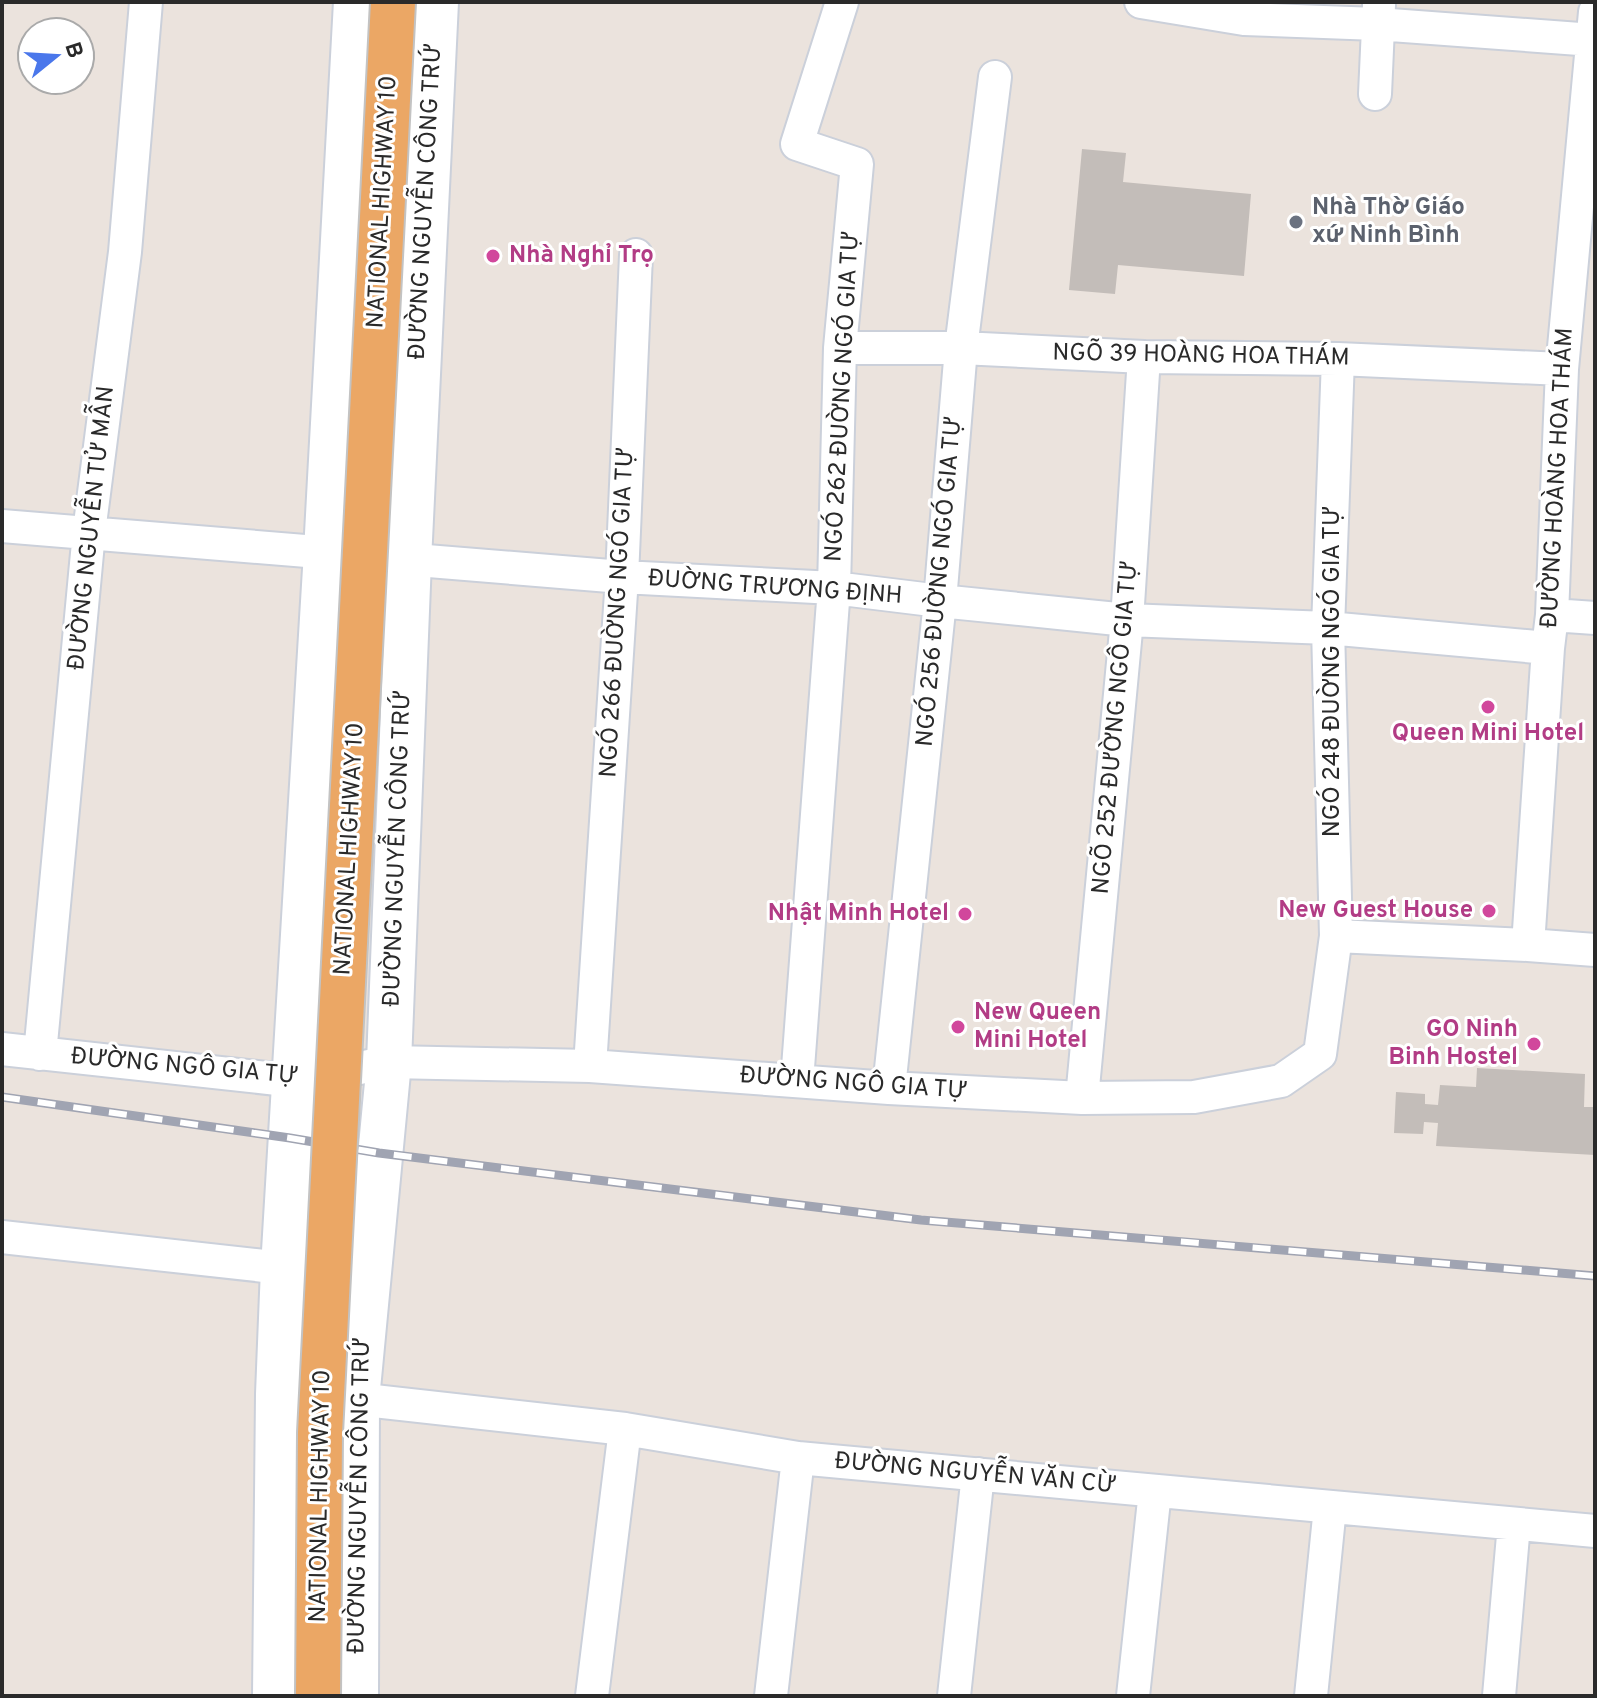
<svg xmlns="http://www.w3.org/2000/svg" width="1597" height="1698" font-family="Overpass,sans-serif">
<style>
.building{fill:#c3bdb9}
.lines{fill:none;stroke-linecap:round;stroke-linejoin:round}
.minor-casing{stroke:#cbd0da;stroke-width:36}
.secondary-casing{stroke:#cbd0da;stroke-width:48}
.minor{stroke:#fff;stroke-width:32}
.secondary{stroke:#fff;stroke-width:44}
.rail-casing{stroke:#a0a4b2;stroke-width:9}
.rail{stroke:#fff;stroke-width:6;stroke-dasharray:18;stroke-linecap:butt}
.trunk-bridge-casing{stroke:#c3c3c3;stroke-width:48;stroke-linecap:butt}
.trunk-bridge{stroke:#eba765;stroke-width:44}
.worship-dot{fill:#6b7280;stroke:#fff;stroke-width:3}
.hotel-dot{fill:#d1479c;stroke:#fff;stroke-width:3}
.labels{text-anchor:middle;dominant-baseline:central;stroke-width:6;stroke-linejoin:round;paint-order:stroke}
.street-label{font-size:24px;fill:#2a2a2a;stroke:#fff}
.worship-label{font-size:24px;font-weight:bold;fill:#5b616d;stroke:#fff;text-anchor:start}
.hotel-label{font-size:24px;font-weight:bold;fill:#b23c85;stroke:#fff;text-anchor:end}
</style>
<rect width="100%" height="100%" fill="#ebe3dd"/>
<path class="building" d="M1082,149L1126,153L1123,182L1251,194L1244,276L1118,265L1115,294L1069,290Z
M1477,1068L1585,1074L1584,1107H1595V1155L1436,1146L1438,1123L1424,1122L1423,1134L1394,1133L1396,1092L1425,1094V1104L1438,1105L1440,1085L1476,1087Z"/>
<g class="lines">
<g class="minor-casing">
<path id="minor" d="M1141,2L1244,19L1377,24L1593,40
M1375,94L1379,5
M840,348H961L1144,357L1338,359L1562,369
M2,526L622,577L834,588L940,601L1127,620L1328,628L1548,648
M1552,615L1595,618
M1336,936L1328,628L1338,359
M1528,945L1548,648L1552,615L1562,369L1595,12
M2,1049L295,1081L389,1062L590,1066L889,1088L1082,1098L1194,1097L1281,1081L1320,1054L1336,936L1528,945L1595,950
M40,1054L89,532L125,252L146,2
M590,1066L622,577L636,255
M797,1081L834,588L840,348L857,164L797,144L842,2
M889,1088L940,601L961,348L995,77
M1082,1098L1127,620L1144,357
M2,1237L283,1268
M338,1397L625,1429L798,1458L1595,1531
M592,1696L625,1429
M771,1696L798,1458
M954,1696L978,1474
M1133,1696L1155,1491
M1311,1696L1330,1507
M1499,1696L1514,1524"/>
</g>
<g class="secondary-casing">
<path id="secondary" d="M275,1696L278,1394L283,1268L326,552L356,2
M356,1696L357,1399L389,1062L409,560L436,2"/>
</g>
<use href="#minor" class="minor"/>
<use href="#secondary" class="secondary"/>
<g class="rail-casing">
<path id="rail" d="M2,1097L290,1138L379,1153L921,1220L1595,1276"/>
</g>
<use href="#rail" class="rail"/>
<g class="trunk-bridge-casing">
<path id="trunk-bridge" d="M318,1696L320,1433L393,2"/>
</g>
<use href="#trunk-bridge" class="trunk-bridge"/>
</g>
<circle class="worship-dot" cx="1296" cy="222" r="8"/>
<g class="hotel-dot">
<circle cx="493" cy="256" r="8"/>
<circle cx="1488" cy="707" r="8"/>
<circle cx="1489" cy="911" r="8"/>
<circle cx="965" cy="914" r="8"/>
<circle cx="958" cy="1027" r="8"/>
<circle cx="1534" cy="1044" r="8"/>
</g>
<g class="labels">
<g class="street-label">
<text transform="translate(383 202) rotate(-87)">NATIONAL HIGHWAY 10</text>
<text transform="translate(426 202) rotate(-87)">ĐƯỜNG NGUYỄN CÔNG TRỨ</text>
<text transform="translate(1201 356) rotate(1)">NGÕ 39 HOÀNG HOA THÁM</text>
<text transform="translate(843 397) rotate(-87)">NGÓ 262 ĐUỜNG NGÓ GIA TỰ</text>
<text transform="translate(1558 478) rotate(-87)">ĐƯỜNG HOÀNG HOA THÁM</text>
<text transform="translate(92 528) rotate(-84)">ĐƯỜNG NGUYỄN TỬ MẪN</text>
<text transform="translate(940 582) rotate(-85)">NGÓ 256 ĐUỜNG NGÓ GIA TỰ</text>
<text transform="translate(775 588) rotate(4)">ĐUỜNG TRƯƠNG ĐỊNH</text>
<text transform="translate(618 613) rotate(-87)">NGÓ 266 ĐUỜNG NGÓ GIA TỰ</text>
<text transform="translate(1333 672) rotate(-90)">NGÓ 248 ĐUỜNG NGÓ GIA TỰ</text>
<text transform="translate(1116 728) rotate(-85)">NGÕ 252 ĐƯỜNG NGÔ GIA TỰ</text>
<text transform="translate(350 849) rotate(-87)">NATIONAL HIGHWAY 10</text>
<text transform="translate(398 849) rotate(-88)">ĐƯỜNG NGUYỄN CÔNG TRỨ</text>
<text transform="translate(184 1067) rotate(5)">ĐƯỜNG NGÔ GIA TỰ</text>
<text transform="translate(853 1084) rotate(4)">ĐƯỜNG NGÔ GIA TỰ</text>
<text transform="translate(975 1474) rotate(5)">ĐƯỜNG NGUYỄN VĂN CỪ</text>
<text transform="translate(321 1496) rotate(-89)">NATIONAL HIGHWAY 10</text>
<text transform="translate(360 1496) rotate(-89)">ĐƯỜNG NGUYỄN CÔNG TRỨ</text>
</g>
<g class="worship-label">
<text x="1312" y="208">Nhà Thờ Giáo<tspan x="1312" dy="28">xứ Ninh Bình</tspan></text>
</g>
<g class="hotel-label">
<text x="509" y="256" text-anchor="start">Nhà Nghỉ Trọ</text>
<text x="1488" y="734" text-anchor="middle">Queen Mini Hotel</text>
<text x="1473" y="911">New Guest House</text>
<text x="949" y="914">Nhật Minh Hotel</text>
<text x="974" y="1013" text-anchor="start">New Queen<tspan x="974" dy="28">Mini Hotel</tspan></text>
<text x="1518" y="1030">GO Ninh<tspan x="1518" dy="28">Binh Hostel</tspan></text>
</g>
</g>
<rect width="1597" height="1698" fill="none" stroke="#2a2a2a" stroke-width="8"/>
<g transform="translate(56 56) rotate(72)"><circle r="38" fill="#ffffff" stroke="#aaaaaa" stroke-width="2"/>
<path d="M0-6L14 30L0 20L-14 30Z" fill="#4a77eb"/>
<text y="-12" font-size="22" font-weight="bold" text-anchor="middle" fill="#2a2a2a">B</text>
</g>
</svg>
